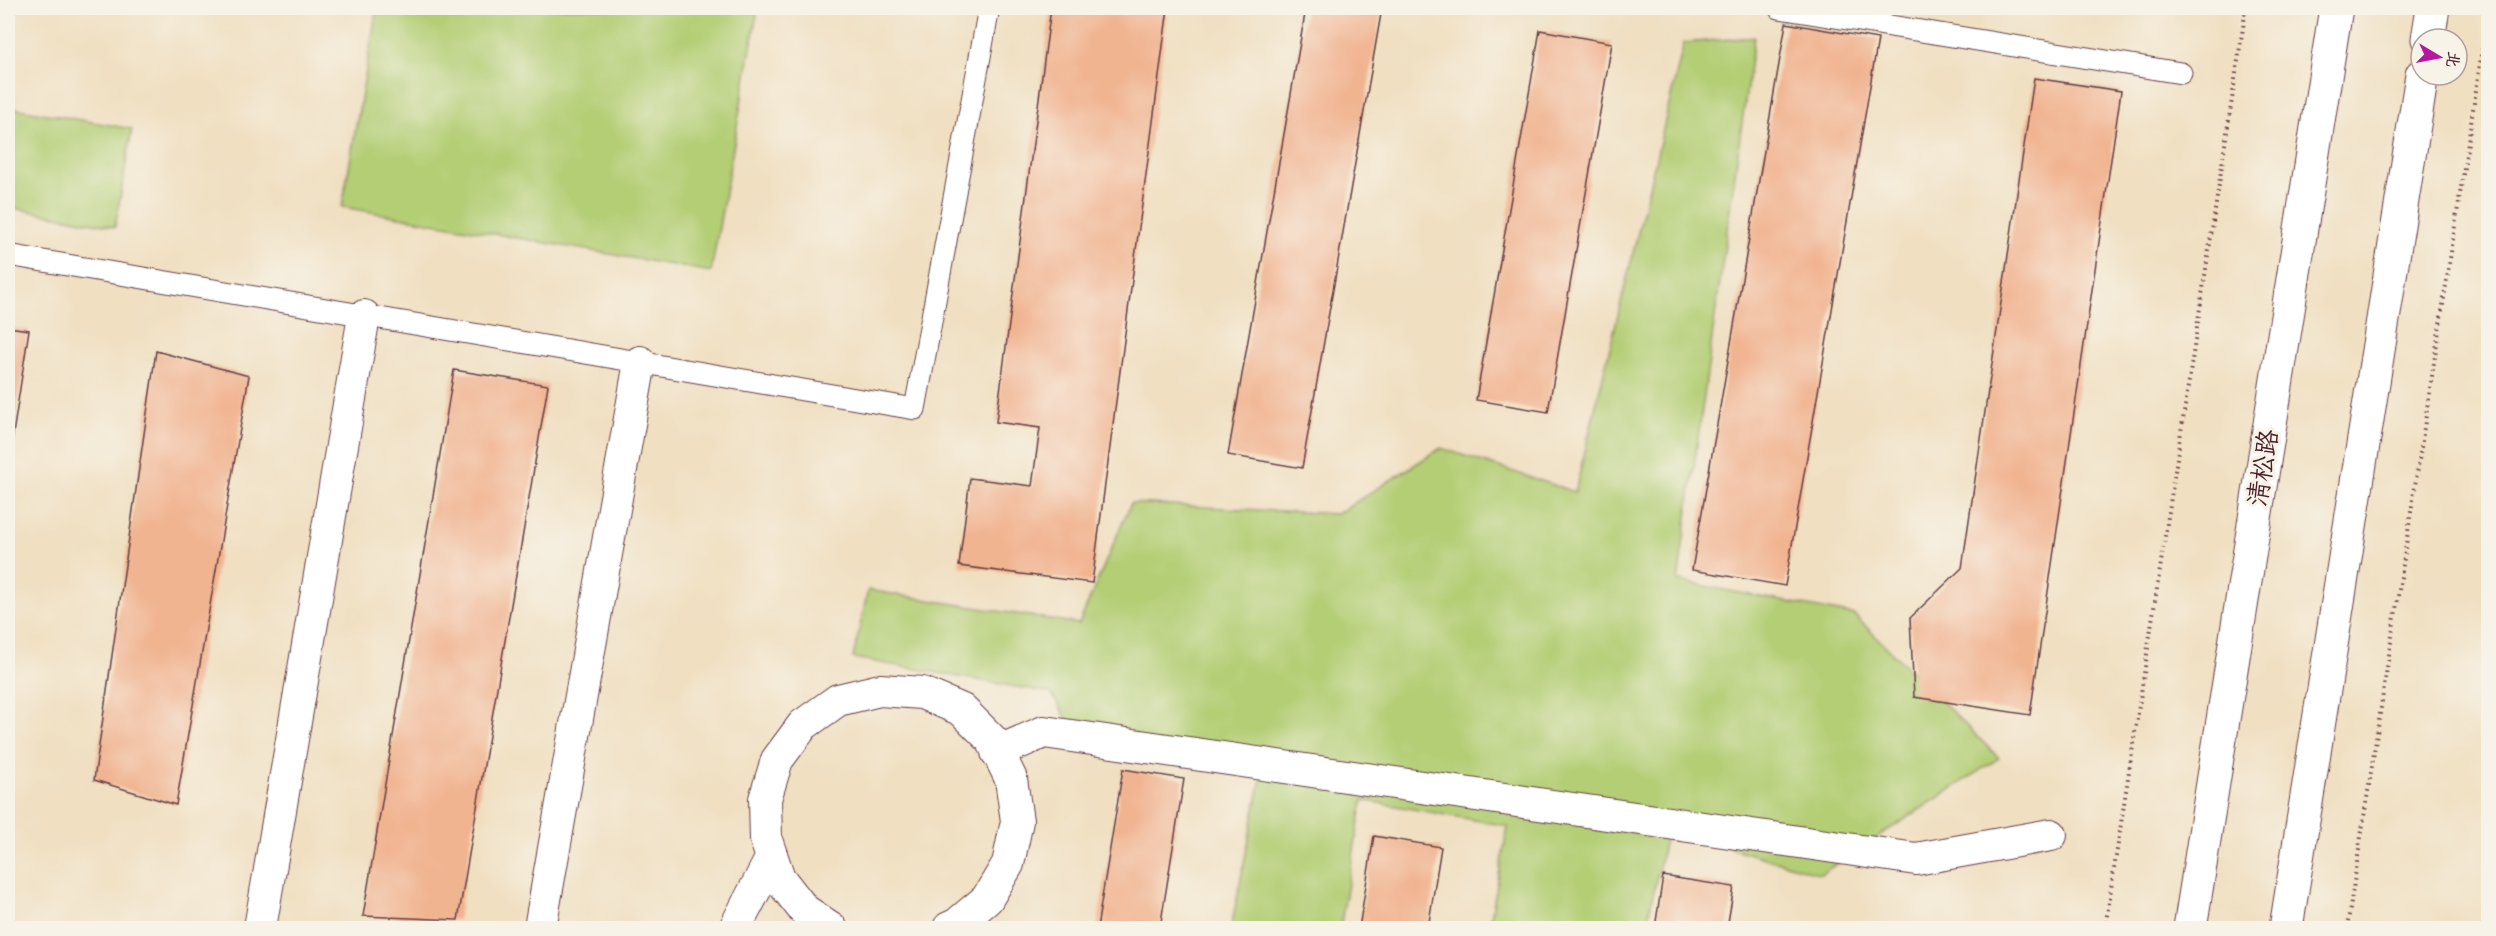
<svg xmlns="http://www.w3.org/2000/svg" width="2496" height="936" font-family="Caveat,'LXGW WenKai TC',sans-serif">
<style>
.green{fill:#b3ce74;stroke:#7e7650;stroke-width:1.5}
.building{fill:#f1b491}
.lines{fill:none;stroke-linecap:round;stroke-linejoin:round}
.service-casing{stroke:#633c42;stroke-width:23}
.pedestrian-casing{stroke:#633c42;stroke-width:34}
.tertiary-casing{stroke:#633c42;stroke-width:35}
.path{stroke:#633c42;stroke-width:4;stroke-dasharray:1.5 4.5;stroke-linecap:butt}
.service{stroke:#fff;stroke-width:21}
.pedestrian{stroke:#fff;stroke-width:32}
.tertiary{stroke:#fff;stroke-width:33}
.labels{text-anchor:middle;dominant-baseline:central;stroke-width:6;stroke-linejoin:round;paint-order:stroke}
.street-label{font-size:26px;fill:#4a1f2b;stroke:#f7f3e8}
</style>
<rect width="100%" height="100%" fill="#f7f3e8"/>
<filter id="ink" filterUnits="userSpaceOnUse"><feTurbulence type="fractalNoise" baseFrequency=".0167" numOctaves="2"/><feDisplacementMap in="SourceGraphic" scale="12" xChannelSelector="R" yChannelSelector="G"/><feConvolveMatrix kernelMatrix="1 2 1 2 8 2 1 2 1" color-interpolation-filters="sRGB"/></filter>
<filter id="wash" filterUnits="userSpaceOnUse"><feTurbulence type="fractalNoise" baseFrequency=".008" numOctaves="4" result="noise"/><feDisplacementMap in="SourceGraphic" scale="24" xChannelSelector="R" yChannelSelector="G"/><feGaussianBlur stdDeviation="1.35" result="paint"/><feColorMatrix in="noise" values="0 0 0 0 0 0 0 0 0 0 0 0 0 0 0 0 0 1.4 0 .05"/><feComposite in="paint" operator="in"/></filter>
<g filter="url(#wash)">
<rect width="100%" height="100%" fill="#f0dfc1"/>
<path class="green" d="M377,8H758L711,272L342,207Z
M1754,37L1678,581L1854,615L1999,758L1821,874L1667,830L1646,928H1489L1508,826L1363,800L1340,928H1231L1262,774L1083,744L1051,693L853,658L868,590L1079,624L1131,503L1337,514L1441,448L1575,492L1684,43Z
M8,107L132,129L115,227L8,207Z"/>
<g id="blocks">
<path class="building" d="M1051,8H1168L1092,583L959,566L970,478L1032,486L1040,428L996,422Z
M1306,8H1382L1302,468L1228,455Z
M1786,23L1878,39L1785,586L1692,570Z
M1540,30L1612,43L1548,412L1476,400Z
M2034,78L2121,91L2030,715L1914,697L1910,618L1962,568Z
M8,327L29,330L9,460H8Z
M156,351L249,376L176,805L94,780Z
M454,370L548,385L458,920L363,916Z
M1123,769L1184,779L1160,928H1097Z
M1374,836L1441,847L1428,928H1359Z
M1663,876L1734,887L1727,928H1655Z"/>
</g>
</g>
<g filter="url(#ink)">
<use href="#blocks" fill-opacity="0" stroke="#633c42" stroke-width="1.5"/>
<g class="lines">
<g class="service-casing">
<path id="service" d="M1779,8L2181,73
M8,255L915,409L989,8"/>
</g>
<g class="pedestrian-casing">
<path id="pedestrian" d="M997,752L1044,732L1916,859L2051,835
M260,928L364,316
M540,928L640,362
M735,928L772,857
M831,928L804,910L779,878L766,840L765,799L777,760L803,725L838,700L880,690L922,693L962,710L992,740L1011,779L1017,821L1008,864L987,899L956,925L949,928"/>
</g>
<g class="tertiary-casing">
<path id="tertiary" d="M2428,39L2433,8
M2190,928L2336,8
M2286,928L2422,75"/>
</g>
<path class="path" d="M2105,928L2246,8
M2347,928L2488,12"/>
<use href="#service" class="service"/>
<use href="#pedestrian" class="pedestrian"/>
<use href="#tertiary" class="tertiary"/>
</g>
</g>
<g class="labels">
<g class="street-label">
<text transform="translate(2263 468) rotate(-81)">清松路</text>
</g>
</g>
<rect width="2496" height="936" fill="none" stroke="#f7f3e8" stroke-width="30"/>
<g transform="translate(2439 57) rotate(100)"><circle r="28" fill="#f7f3e8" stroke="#b29e9c" stroke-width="1.5"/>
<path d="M0-4.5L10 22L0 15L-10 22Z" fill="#b5179e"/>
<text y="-9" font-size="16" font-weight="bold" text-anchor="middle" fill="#4a1f2b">北</text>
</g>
</svg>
